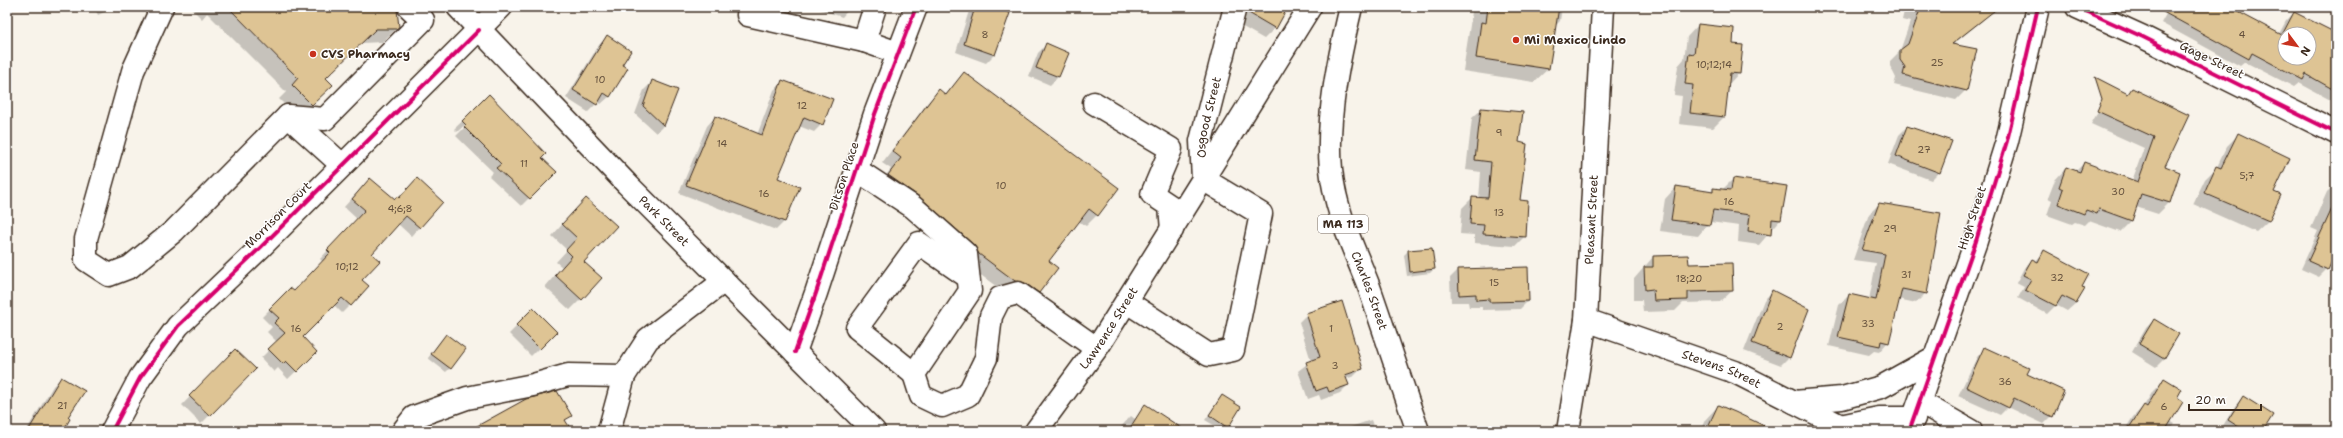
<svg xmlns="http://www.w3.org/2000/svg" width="2343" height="438" font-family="'Shantell Sans',sans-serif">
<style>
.shadow{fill:#0003;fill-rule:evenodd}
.building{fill:#dec494;stroke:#3b2a1e;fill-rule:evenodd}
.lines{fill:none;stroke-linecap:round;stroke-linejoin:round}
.minor-casing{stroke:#3b2a1e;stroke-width:25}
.major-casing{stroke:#3b2a1e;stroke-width:25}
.minor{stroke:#fff;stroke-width:22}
.major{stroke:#fff;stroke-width:22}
.cycleway-casing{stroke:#fff;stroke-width:6}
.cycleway{stroke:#d6006c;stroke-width:4}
.poi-dot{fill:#c8321e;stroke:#fff;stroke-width:1.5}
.labels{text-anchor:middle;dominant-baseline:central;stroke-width:3;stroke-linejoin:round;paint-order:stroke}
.number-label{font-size:10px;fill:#64503c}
.shield{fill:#fff;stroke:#766a62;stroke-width:1}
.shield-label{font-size:11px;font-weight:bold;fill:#3b2a1e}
.poi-label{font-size:12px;font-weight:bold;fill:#3b2a1e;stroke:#fff;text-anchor:start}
.street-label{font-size:12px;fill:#3b2a1e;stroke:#fff}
</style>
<rect width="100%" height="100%" fill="#f8f3ea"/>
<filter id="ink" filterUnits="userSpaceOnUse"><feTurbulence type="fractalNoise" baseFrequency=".025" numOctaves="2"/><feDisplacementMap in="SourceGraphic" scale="8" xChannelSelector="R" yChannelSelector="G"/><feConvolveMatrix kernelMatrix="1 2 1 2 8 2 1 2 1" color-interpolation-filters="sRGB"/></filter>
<g filter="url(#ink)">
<path class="shadow" d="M94,7H115L98,15Z
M190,7H373L377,11H396L398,27L382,42L362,43L325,78L332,85L298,118L279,99L286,92L207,13L202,19Z
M813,7H851L842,17Z
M973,7H989L1009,14L994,55L986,63L956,52L969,11Z
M1246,7H1287L1275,28L1264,39L1241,26Z
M1452,7H1562L1560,21L1555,26L1548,69L1534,82L1463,71L1472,12L1452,9Z
M1905,7H1990L1992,11L1982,21L1952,45L1966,90L1956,100L1894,85L1896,78L1890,66V61L1900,51L1910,22L1902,20Z
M2170,7H2227L2279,34L2286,21L2294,13L2336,46V103L2299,83L2294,87L2245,62L2240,66L2161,23ZM2285,34H2309V58H2285Z
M1698,25L1731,45L1739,73L1728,85L1724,117L1713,128L1679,124L1682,96L1674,95L1678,66L1684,59L1687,37Z
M607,37L620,65L610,96L601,104L598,102L588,112L566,98L599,45Z
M1046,45L1058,77L1050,85L1029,76L1038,53Z
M964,73L1097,215L1086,226L1078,221L1048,261L1039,292L1027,303L1004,292L967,265L877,187L891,169L882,163L928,102L939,91L945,95Z
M652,82L676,91L663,126L656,133L635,114L644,90Z
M782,82L822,124L814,132L799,126L777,179L784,222L776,230L679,193L707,126L715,117L757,135L774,90Z
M2132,89L2188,116L2164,167L2169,203L2158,214L2136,207L2131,221L2120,232L2089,221L2085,225L2075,222L2072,224L2047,215L2052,200L2048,198L2055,180L2066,168L2075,172L2084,163L2132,181L2144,148L2091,124L2105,100L2127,94Z
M489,96L555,172L521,206L489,176L493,172L456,136L470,122L469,121L457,132L454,129Z
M1482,109L1518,143L1519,201L1525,236L1515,246L1474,243V235L1460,234L1462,208L1472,198L1479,199L1481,172L1466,170L1472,118Z
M1907,127L1939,172L1931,180L1888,164L1899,135Z
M2238,135L2273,193L2279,196L2268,221L2256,232L2193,204L2205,179L2217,167L2227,146Z
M417,179L442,202L411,236L398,224L371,254L350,305L342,313L334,305L301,337L316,352L288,379L278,368L274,372L261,358L277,342L267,332L272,327L262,317L290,289L293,293L323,262L320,259L357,219L344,207L362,187L395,201Z
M1733,179L1781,219L1759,245L1738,242L1739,226L1710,222L1698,236L1660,231L1665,199L1676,187L1710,193L1714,189L1722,190Z
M2335,184L2336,249L2327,269L2319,277L2301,269L2318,231L2311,228L2327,192Z
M1879,204L1926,293L1916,303L1898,299L1888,342L1879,352L1874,351L1869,355L1829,346L1839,305L1849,295L1869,300L1876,263L1853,260L1869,214Z
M575,210L583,262L581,299L570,310L545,287L562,267L556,262L567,250L552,236Z
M1432,249L1434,269L1430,273L1407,276L1404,255L1408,251Z
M2045,251L2080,287L2076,303L2067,311L2056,305L2047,314L2018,298L2024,287L2016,283L2024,268L2032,260L2035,262Z
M1653,257L1688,265L1732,291L1720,302L1683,303L1675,311L1643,312L1642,300H1634V279Z
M1458,270L1528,301L1520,309L1482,310V307H1469L1468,302H1451L1450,278Z
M1772,292L1789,357L1781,365L1744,351L1764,300Z
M533,310L555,332L531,356L509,334Z
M1307,314L1362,368L1354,376L1346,379L1348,385L1340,393L1321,400L1319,395L1308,399L1298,371L1311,361L1299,322Z
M2154,320L2178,335L2164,359L2156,367L2132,352L2146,328Z
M442,339L450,368L446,372L428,358Z
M1985,349L2026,375L2052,416L2044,424L2008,407L2000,415L1958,396L1977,357Z
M235,351L255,369L201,424L182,405Z
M61,378L83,392L60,431H26L53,386Z
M2164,380L2175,398L2170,421L2175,424L2170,431H2124L2133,417L2144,406L2153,391Z
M1222,396L1228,427L1224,431L1205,420Z
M2243,397L2262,431H2224L2221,429L2235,406Z
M1718,406L1773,431H1700L1705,420Z
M1140,413L1167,431H1117L1131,416L1135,419Z
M1371,420L1375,431H1339Z
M710,426L713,431H700Z
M2111,426L2120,431H2106Z"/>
<path class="building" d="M228,7H374L377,10H397L399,27L396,29H376L326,78L333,85L312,105L292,85L298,78Z
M975,7H992L1010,13L995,55L964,44Z
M1247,7H1288L1276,29L1247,12Z
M1488,7H1559L1549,69L1476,58L1481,22L1486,23Z
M1921,7H1999L1952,44L1977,49L1967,91L1903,75L1905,67L1900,60V50L1908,44Z
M2154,7H2229L2282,35L2294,12L2336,33V91L2306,74L2303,80L2252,53L2249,59ZM2285,34H2309V58H2285Z
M1698,24L1734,28L1733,44L1743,45L1740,74L1730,73L1725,117L1690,113L1693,85L1685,84L1689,53L1694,54Z
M607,35L631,51L622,65L628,68L610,97L604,93L597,105L573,90Z
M1046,43L1069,53L1059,77L1036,68Z
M964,72L1119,188L1098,216L1089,209L1049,261L1058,268L1039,293L1025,283L1015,281L979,254L974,245L921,198L888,175L901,158L892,151L939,89L946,95Z
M2095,77L2128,94L2132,88L2189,115L2165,166L2180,172L2170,203L2141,194L2132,221L2099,209L2097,214L2086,210L2084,214L2058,204L2063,189L2059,187L2066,167L2080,172L2084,162L2138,182L2154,137L2097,111L2102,99Z
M652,80L678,90L664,126L643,106Z
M782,80L833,99L823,125L804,117L778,178L800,187L785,222L686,185L715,116L762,135Z
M489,94L546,154L542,158L557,172L530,199L496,168L501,164L464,127L466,125L462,121Z
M1481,108L1523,112L1519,142L1527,144L1520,200L1528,201L1526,237L1483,234L1484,225L1470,224L1472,197L1488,198L1491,162L1475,160Z
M1907,126L1952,141L1940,173L1896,156Z
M2238,133L2290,158L2274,192L2281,195L2269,221L2204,193L2216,166L2221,168Z
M370,178L395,199L397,196L399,198L417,178L443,202L420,228L406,216L372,254L380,261L362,280L369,286L351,306L342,298L303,337L317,352L297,372L286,361L283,364L268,349L285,333L274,323L279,318L269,309L290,288L294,291L330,253L327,250L365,210L352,199Z
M1733,178L1787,186L1781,220L1772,219L1771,235L1748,231L1750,215L1713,210L1710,225L1671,220L1676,186L1713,192V188L1731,190Z
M586,198L617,226L584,262L602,278L582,300L555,275L572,256L566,250L577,238L562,224Z
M2336,200V252L2328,270L2308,261Z
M1879,203L1941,213L1927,294L1902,289L1889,343L1881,341L1880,346L1838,337L1849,294L1876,300L1885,254L1862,250Z
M1432,248L1435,269L1410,272L1408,250Z
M2044,250L2089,274L2082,287L2085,288L2076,303L2062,296L2056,306L2025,290L2031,279L2023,275L2032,259L2038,262Z
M1688,255L1689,264L1732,263L1733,291L1688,292V300L1654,301L1653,289L1645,290L1644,267H1653V256Z
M1528,267L1529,301L1489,302V299L1476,300V294L1459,295L1458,269Z
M1772,290L1809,309L1790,358L1752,343Z
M1342,301L1363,369L1345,375L1349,385L1329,392L1327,387L1316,391L1306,362L1320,357L1306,313Z
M533,308L557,332L540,349L516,325Z
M2154,319L2179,334L2164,359L2139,344Z
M446,334L466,349L451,369L431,354Z
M1984,347L2030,368L2027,374L2064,391L2053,417L2014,398L2009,408L1966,387Z
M235,349L256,369L210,416L189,396Z
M61,377L85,391L68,417L70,419L63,431H28Z
M2164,378L2182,389L2177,398L2183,402L2165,431H2127L2144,405L2147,407Z
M557,391L572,416L565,420L572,431H468L526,399Z
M1222,395L1241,407L1228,428L1209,415Z
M2243,396L2273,415L2263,431H2245L2228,420Z
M1145,404L1186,431H1128Z
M1718,405L1735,412L1775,431H1706Z"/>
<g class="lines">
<g class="minor-casing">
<g id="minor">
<path d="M162,7L133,71L86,239V260L109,275L130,267L174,231L288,116L325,119L423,20L409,7"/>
<path d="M750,7L748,15L864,41L898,53"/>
<path d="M2077,7L2143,37L2336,133"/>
<path d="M864,41L875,7"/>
<path d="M1094,103L1171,149L1152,194L1170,206L1172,230"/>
<path d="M288,116L342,165"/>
<path d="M857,170L913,207L966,254L970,291L914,374L921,396L942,406L968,395L986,358L991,316L1000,298L1018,293L1096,348"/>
<path d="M1127,302L1209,355L1233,350L1261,214L1203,179"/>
<path id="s1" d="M1586,320L1735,372L1851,431"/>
<path d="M795,352L816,293L875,114L916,7"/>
<path d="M914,374L857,328L919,243L968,277"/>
<path d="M1794,402L1842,398L1881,387L1935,357"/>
<path d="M1920,402L1971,431"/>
<path d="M1840,426L1879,418H1914"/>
<path d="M112,431L140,378L178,326L261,247L501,7"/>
<path d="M403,431L414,417L467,398L533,385L568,375L624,376"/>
<path d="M609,431L624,376L648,339L724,281"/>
<path d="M1909,431L1976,241L2007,141L2038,7"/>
</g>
</g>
<g class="major-casing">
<g id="major">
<path id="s2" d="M458,7L627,184L874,431"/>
<path id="s3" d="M1351,7C1339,57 1326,118 1331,169C1335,212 1354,248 1369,287C1386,335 1401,383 1418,431"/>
<path d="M1203,179L1310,7"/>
<path id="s4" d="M1036,431L1099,345L1203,179L1201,141L1235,7"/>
<path id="s5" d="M1568,431L1586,320L1603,7"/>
</g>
</g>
<use href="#minor" class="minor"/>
<use href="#major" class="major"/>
<g class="cycleway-casing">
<path id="cycleway" d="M2077,7L2143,37L2336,133
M795,352L816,293L875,114L916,7
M112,431L140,378L178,326L261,247L479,30
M1909,431L1976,241L2007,141L2038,7"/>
</g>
<use href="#cycleway" class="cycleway"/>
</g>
</g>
<g class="poi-dot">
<circle cx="1516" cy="40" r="4"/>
<circle cx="313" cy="54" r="4"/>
</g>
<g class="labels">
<g class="number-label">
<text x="985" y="34">8</text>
<text x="2242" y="34">4</text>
<text x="1937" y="62">25</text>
<text x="1714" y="64">10;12;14</text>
<text x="600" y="79">10</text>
<text x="802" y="105">12</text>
<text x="1499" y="132">9</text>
<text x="722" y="143">14</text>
<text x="1924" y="149">27</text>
<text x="524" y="163">11</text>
<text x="2247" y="175">5;7</text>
<text x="1001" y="185">10</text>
<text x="2118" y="191">30</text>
<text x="764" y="193">16</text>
<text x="1729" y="201">16</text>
<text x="400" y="208">4;6;8</text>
<text x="1499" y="212">13</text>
<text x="1890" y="228">29</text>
<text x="347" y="266">10;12</text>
<text x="1906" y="274">31</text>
<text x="2057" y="277">32</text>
<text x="1689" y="278">18;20</text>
<text x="1494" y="282">15</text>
<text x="1868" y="323">33</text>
<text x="1780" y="326">2</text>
<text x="296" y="328">16</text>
<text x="1331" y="328">1</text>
<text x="1335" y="365">3</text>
<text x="2005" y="381">36</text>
<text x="62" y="405">21</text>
<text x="2164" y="406">6</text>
</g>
<rect class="shield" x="1318" y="215" width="50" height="18" rx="3"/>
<g class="shield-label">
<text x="1343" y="224">MA 113</text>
</g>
<g class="poi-label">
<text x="1524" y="40">Mi Mexico Lindo</text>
<text x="321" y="54">CVS Pharmacy</text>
</g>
<g class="street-label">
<text transform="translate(2212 60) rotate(26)">Gage Street</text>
<text stroke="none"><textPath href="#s4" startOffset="365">Osgood Street</textPath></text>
<text transform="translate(844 176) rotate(-72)">Ditson Place</text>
<text transform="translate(278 215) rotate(-45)">Morrison Court</text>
<text transform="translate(1972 218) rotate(-72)">High Street</text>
<text stroke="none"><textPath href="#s5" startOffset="213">Pleasant Street</textPath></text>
<text stroke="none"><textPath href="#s2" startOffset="297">Park Street</textPath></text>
<text stroke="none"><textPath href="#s3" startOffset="292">Charles Street</textPath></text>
<text stroke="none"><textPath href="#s4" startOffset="126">Lawrence Street</textPath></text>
<text stroke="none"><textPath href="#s1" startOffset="144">Stevens Street</textPath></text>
</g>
</g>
<rect width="2343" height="438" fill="none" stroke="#fff" stroke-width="24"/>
<rect x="12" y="12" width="2319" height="414" fill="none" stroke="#3b2a1e" stroke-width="1.5" filter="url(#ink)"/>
<g transform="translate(2297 46) rotate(122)"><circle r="19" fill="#ffffff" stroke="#b1aaa5"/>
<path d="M0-3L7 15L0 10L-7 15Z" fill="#c8321e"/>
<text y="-6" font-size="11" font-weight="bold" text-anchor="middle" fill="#3b2a1e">N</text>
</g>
<path d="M2189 404v6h72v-6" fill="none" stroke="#3b2a1e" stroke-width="2"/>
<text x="2195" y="404" font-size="12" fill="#3b2a1e" stroke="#ffffff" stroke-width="3" paint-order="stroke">20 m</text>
</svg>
